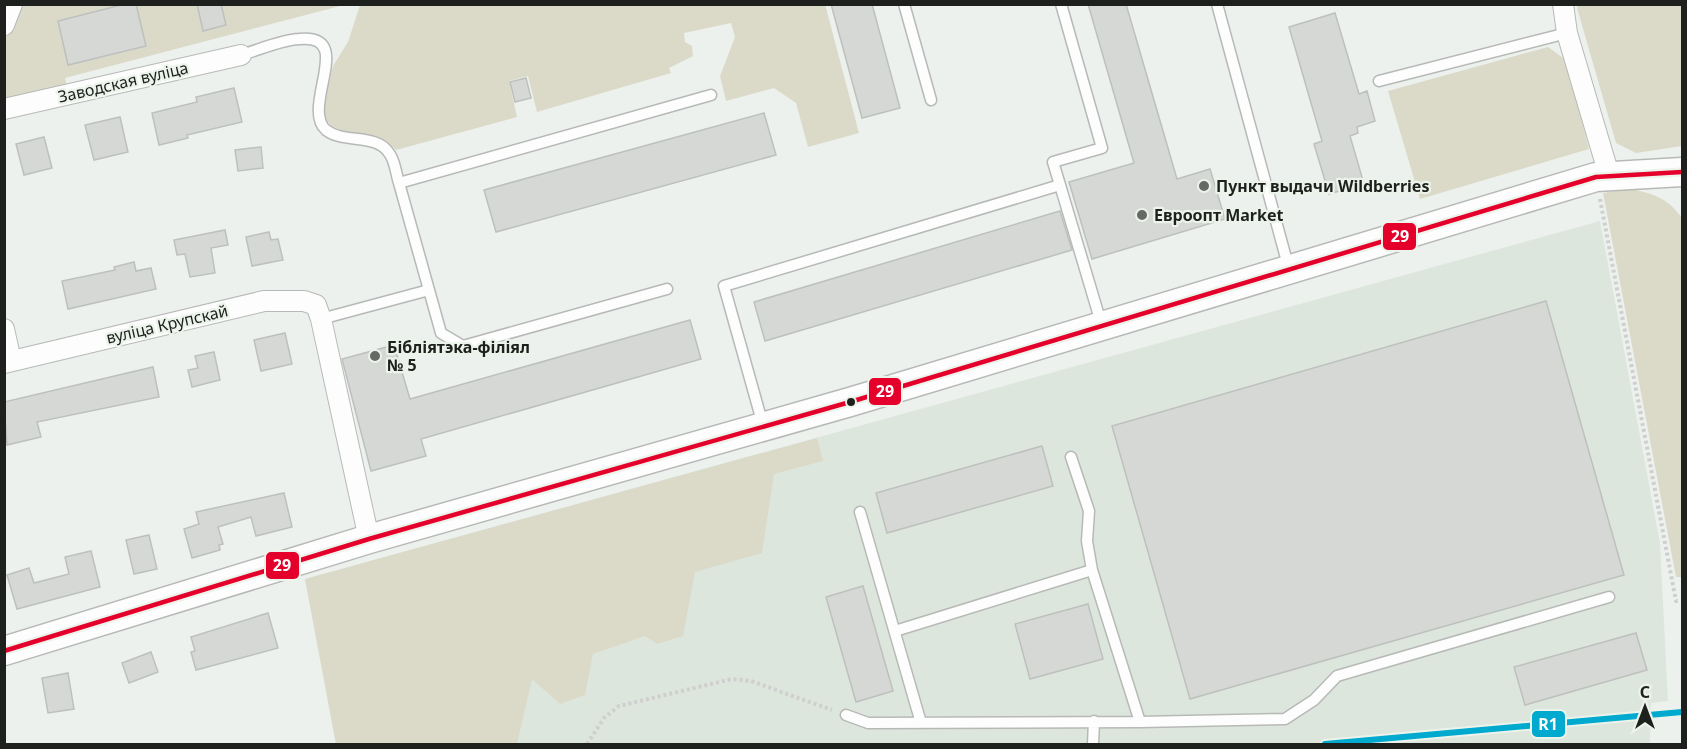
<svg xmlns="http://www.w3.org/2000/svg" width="1687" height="749" font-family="'Noto Sans',sans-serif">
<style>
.built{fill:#dde6dd}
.green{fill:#dbdac9}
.building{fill:#d6d8d5;stroke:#bdc0bd;stroke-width:1.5}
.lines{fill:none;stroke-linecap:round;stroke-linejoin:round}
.lane-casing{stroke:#b7b9b7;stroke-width:13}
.street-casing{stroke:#b7b9b7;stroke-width:22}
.secondary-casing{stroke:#b7b9b7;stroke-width:31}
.path{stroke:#cecfce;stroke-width:4;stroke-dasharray:3 3;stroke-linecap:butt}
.lane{stroke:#fcfdfc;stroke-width:10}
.street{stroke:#fcfdfc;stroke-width:20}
.secondary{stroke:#fcfdfc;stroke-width:28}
.bus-1-casing{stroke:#ecf3eb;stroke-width:9}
.bus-1{stroke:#e4002b;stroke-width:4.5}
.rail-1-casing{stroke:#ecf3eb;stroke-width:10}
.rail-1{stroke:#00a9ce;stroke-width:6}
.poi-dot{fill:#666966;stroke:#ecf3eb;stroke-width:2}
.bus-dot{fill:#1e201e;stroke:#ecf3eb;stroke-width:2}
.labels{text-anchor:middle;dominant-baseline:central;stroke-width:4.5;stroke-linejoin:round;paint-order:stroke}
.street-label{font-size:16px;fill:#1e201e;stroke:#ecf3eb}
.poi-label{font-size:16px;font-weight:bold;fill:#1e201e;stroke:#ecf3eb;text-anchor:start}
.line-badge{stroke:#ecf3eb;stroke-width:2}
.badge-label{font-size:16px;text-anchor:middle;font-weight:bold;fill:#fff}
</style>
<rect width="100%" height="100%" fill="#edf1ed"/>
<path class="built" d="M1600,221L1660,543L1668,701L1651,703L1650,744H336L305,579Z"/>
<path class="green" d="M825,4L859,133L808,147L796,103L774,88L726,101L720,76L735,37L731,23L684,33L685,42L692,46L693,56L669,68L671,73L537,112L528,76L509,81L517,117L396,150L386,141L370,135L348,133L332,126L325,119L323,109L333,66L348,42L360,5Z
M4,5H344L65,78L67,87L5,102Z
M1578,5H1682V146L1636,153L1616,143L1577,8Z
M1548,47L1566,60L1589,149L1420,199L1388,91Z
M1630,189C1652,193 1668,198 1682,218V577H1676L1603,193Z
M817,438L823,461L774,474L762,553L695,572L683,636L657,644L645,636L593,654L585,695L560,704L532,679L517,744H336L305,579Z"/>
<path class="building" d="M125,4H136L146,46L68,65L58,21Z
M197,4H221L226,25L203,31Z
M831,4H872L900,108L862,118Z
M1088,4H1126L1177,179L1210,169L1225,219L1092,259L1069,182L1134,163Z
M1335,13L1359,94L1367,91L1375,121L1357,127L1358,133L1350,136L1364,184L1329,194L1314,144L1322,141L1289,27Z
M526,78L531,98L515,102L510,82Z
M234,88L242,122L187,135L188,138L159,145L152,113L197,102L196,97Z
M764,113L776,155L496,232L484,190Z
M120,117L128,152L94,160L85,125Z
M44,137L52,168L24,175L16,144Z
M261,147L263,168L238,171L235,150Z
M1060,211L1072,250L765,341L754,302Z
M225,230L228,245L211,248L215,273L190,277L185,254L177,255L174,240Z
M269,232L271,240L278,239L283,260L252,266L246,237Z
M134,262L136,271L151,268L156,289L68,309L62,281L115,270L114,267Z
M1546,301L1624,575L1190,699L1112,426Z
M690,320L701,359L421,439L426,456L371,471L342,359L394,345L410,399Z
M285,333L292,364L261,371L254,340Z
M214,352L220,380L192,387L188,370L198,368L195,356Z
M153,367L159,397L37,422L41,437L7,445L4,402Z
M1042,446L1053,486L887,533L876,493Z
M284,493L292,527L256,536L251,517L218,527L223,544L219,545L220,550L192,558L184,529L199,524L196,512Z
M149,535L157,569L134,574L126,540Z
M91,551L100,587L17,609L7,575L29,568L34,583L69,574L65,557Z
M863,586L893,691L856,702L826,597Z
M1088,604L1103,659L1030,679L1015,624Z
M268,613L278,648L196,670L191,652L195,651L191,637Z
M1636,633L1647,670L1525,705L1514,667Z
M151,652L158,672L129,683L122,663Z
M68,673L74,709L48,713L42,678Z"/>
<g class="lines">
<g class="lane-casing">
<path id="lane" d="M904,4L931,100
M1217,4L1289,269
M241,55C259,50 280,40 299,39C357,33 300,107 326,130C344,144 376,133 389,153C395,160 396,174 399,183
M1379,81L1567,33
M1060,185L1102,326
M429,290L441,333L463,346L667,289
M321,319L429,290L399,183L711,95
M763,425L724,286L1060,185L1053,162L1102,148L1061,4
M1071,457L1089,511L1087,541L1092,570L1140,722
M860,512L921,723
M895,631L1092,570
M846,715L868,723L1140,722L1285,719L1314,700L1337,676L1609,597
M1093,744L1094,721"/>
</g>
<g class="street-casing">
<path id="street" d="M1563,4L1567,33L1609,175
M4,25L12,4
M4,109L241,55
M4,329L11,361
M4,363L264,301H304L316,305L321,319L369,539"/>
</g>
<g class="secondary-casing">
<path id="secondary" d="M4,651L369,539L850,402L1596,177L1682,172"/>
</g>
<path class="path" d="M1600,199L1676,601H1682
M587,744L604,718L619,706L732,679L751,681L832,710"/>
<use href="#lane" class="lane"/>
<use href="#street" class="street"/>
<use href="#secondary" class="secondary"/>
<g class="bus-1-casing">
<path id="bus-1" d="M4,651L369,539L850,402L1596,177L1682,172"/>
</g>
<use href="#bus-1" class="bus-1"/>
<g class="rail-1-casing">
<path id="rail-1" d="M1325,744L1682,712"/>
</g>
<use href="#rail-1" class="rail-1"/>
</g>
<g class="poi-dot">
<circle cx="1204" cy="186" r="6"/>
<circle cx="1142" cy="215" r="6"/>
<circle cx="375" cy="356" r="6"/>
</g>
<circle class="bus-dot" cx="851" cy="402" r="5"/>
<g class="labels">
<g class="street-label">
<text transform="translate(123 82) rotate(-13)">Заводская вуліца</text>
<text transform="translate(167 324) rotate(-13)">вуліца Крупскай</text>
</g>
<g class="poi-label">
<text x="1216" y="186">Пункт выдачи Wildberries</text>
<text x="1154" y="215">Евроопт Market</text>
<text x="387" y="347">Бібліятэка-філіял<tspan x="387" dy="18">№ 5</tspan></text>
</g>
</g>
<g class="line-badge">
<rect x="1382" y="222" width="35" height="29" rx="6" fill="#e4002b"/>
<rect x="868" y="377" width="34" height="29" rx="6" fill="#e4002b"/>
<rect x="265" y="551" width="35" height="29" rx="6" fill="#e4002b"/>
<rect x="1531" y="710" width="35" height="28" rx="6" fill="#00a9ce"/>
</g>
<g class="badge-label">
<text x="1400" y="242">29</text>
<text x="885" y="397">29</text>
<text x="282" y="571">29</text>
<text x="1548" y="730">R1</text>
</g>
<rect width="1687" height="749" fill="none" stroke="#1e201e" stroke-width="12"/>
<g transform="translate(1645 707)" stroke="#ecf3eb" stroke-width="4.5" paint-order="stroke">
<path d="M0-4.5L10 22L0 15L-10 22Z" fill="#1e201e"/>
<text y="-9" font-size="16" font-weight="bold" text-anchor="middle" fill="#1e201e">С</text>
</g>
</svg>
